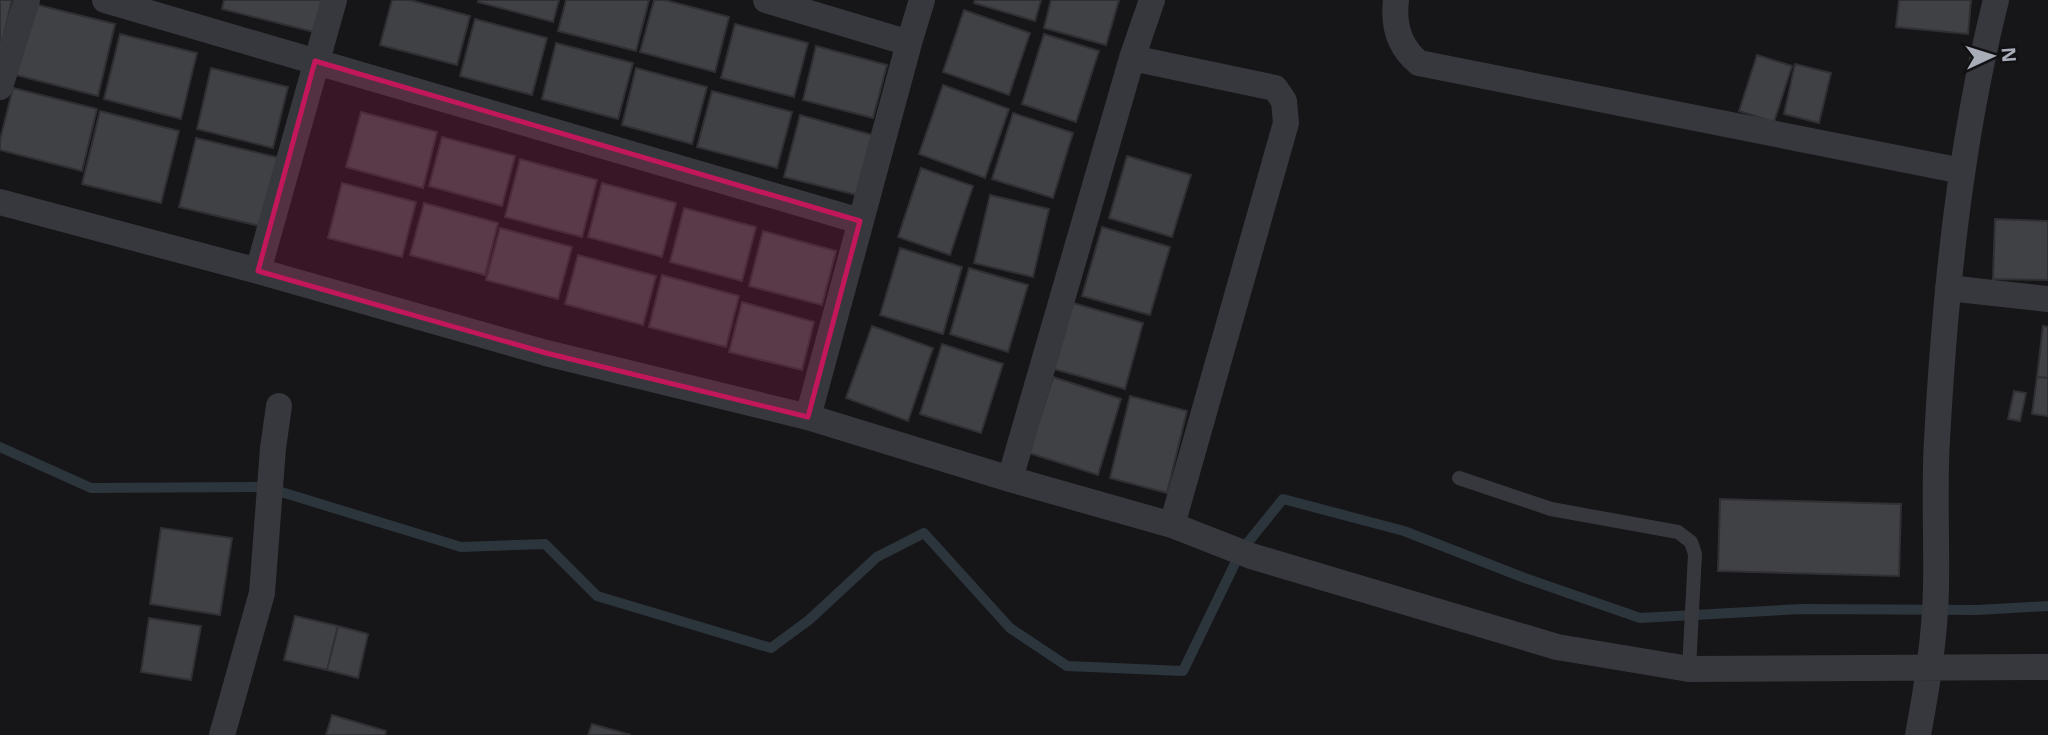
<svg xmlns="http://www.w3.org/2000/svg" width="2048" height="735" font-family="'Open Sans',sans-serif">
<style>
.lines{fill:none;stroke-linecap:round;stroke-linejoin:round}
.stream{stroke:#2c353c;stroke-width:10}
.building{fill:#404145;stroke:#303034;stroke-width:2}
.service{stroke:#37383d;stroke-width:14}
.minor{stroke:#37383d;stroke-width:26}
.marked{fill:#c2185b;fill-opacity:0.2;stroke:#c2185b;stroke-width:5;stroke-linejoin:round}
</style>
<rect width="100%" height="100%" fill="#161618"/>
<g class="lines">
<path class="stream" d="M0,447L91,488L265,487L461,547L545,544L597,596L771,648L809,620L877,557L924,533L1010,628L1067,666L1183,671L1241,551L1283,499L1404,531L1522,577L1640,618L1801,609L1977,610L2048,606"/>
</g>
<path class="building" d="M0,0H12L0,51Z
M224,0H326L318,33L222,9Z
M392,0H410L470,16L457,65L380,45Z
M479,0H559L553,22L478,2Z
M566,0H649L636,51L558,31Z
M654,0H665L729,17L715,72L640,52Z
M975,0H1041L1035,21L974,3Z
M1051,0H1119L1106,45L1044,28Z
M1899,0H1971L1968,34L1896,27Z
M34,4L115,24L98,96L16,75Z
M964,10L1030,33L1009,95L943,72Z
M475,19L547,38L532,95L460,76Z
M735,24L808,43L794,97L721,78Z
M120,34L197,53L181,119L104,99Z
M1044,34L1099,51L1076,122L1022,104Z
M556,43L633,63L618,119L542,99Z
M816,46L887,65L873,118L803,100Z
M1757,55L1792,66L1774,122L1739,111Z
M1795,64L1831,73L1819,123L1784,114Z
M211,68L288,87L273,148L197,129Z
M636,68L707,87L692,144L622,125Z
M943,85L1009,109L985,178L919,154Z
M13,88L97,109L82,171L0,150V140Z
M712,91L792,112L777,168L697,147Z
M100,111L179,131L161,203L82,184Z
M361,112L437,132L423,188L346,167Z
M1013,113L1073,133L1053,198L992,179Z
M800,115L876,136L861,196L784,177Z
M442,137L515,156L502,206L429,186Z
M196,138L280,158L264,227L179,207Z
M1127,156L1191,175L1172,237L1109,218Z
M520,159L597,180L582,237L505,217Z
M921,168L973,186L950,255L898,237Z
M342,183L416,202L402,257L328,238Z
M602,183L676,203L662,257L588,237Z
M990,195L1049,209L1033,277L974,263Z
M424,203L498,223L485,275L410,255Z
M684,208L756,227L742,281L670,262Z
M1995,219L2048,221V280L1993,279Z
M1102,227L1170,247L1150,315L1082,296Z
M500,228L572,247L558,299L486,280Z
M763,231L836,251L822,305L749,286Z
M900,248L962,267L943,334L880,315Z
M578,255L656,276L643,325L565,304Z
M969,268L1028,285L1008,352L950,334Z
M662,275L739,296L726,347L649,327Z
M742,302L814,322L802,370L729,352Z
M1073,303L1143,323L1125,389L1054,369Z
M872,326L933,348L908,421L846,398Z
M2043,326L2048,327V378L2037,377Z
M942,344L1003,364L981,433L920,414Z
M1053,377L1121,399L1098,475L1029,453Z
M2037,377L2048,378V416L2032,414Z
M2014,391L2026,393L2020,421L2008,419Z
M1130,396L1187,411L1167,493L1110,478Z
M1720,499L1901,504L1899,576L1718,571Z
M161,528L232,538L220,615L150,604Z
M295,616L338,626L327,670L284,660Z
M149,618L201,626L191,680L141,672Z
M338,626L368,634L358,678L327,670Z
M332,715L386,731L385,735H326Z
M592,724L631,735H588Z"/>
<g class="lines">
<path class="service" d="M1459,478L1551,509L1678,532L1691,542L1695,554L1689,669"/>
<path class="minor" d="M105,0L860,221
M766,0L909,43
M1396,0C1393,25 1399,47 1419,63L1962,171
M1132,58L1275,88L1284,101L1286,123L1172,525
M0,87L27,0
M0,202L258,271L546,353L808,417L1010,479L1172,525L1251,556L1557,647L1689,669L2048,667
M258,271L334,0
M1948,288L2048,299
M808,417L909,43L922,0
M1010,479L1132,58L1152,0
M222,735L262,593L273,448L279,406
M1918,735C1927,686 1935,638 1936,588C1937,539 1934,489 1937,440C1945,292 1960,143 1996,0"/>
</g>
<path class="marked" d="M315,61L860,221L808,417L546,353L258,271Z"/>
<g transform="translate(1992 56) rotate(86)" stroke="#111113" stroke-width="5" paint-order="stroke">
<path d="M0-5L12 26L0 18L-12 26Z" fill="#a8adb8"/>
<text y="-10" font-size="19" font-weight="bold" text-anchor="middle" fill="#a8adb8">N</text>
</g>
</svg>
